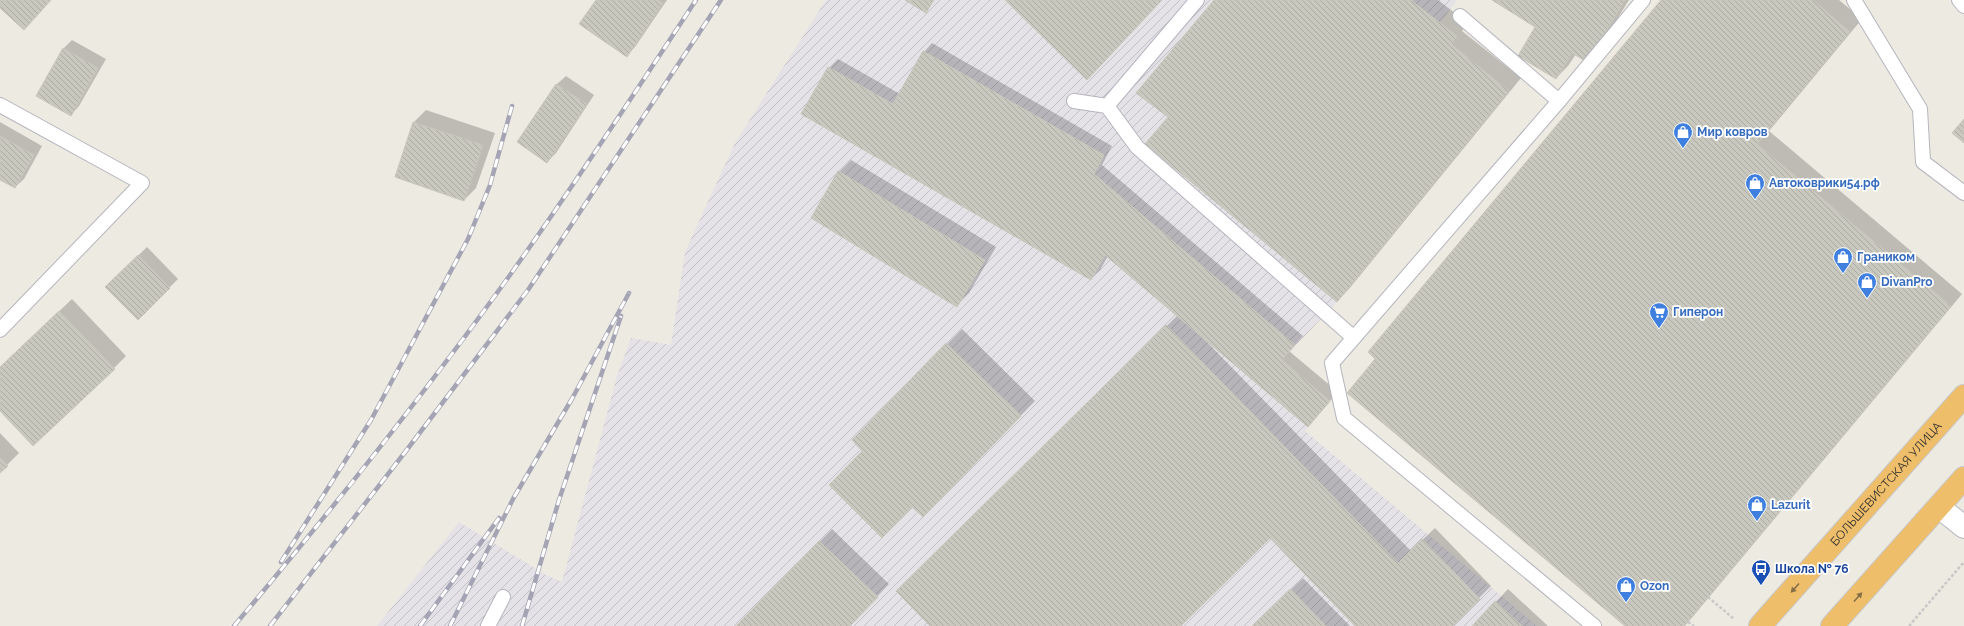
<svg xmlns="http://www.w3.org/2000/svg" width="1964" height="626" font-family="Raleway,sans-serif">
<style>
.industrial{fill:url(#industrial-furrows)}
.shadow{fill:#0003}
.building{fill:url(#building-back-hatch);stroke:#c9c6bb}
.lines{fill:none;stroke-linecap:round;stroke-linejoin:round}
.lane-casing{stroke:#b5b5bf;stroke-width:16}
.secondary-casing{stroke:#b5b5bf;stroke-width:24}
.highway-casing{stroke:#c8c8c8;stroke-width:24}
.path{stroke:#c8c8c8;stroke-width:2.5;stroke-dasharray:3 2;stroke-linecap:butt}
.lane{stroke:#fff;stroke-width:14}
.secondary{stroke:#fff;stroke-width:22}
.highway{stroke:#efbe6a;stroke-width:22}
.rail-casing{stroke:#a5a4b5;stroke-width:4.5}
.rail{stroke:#fff;stroke-width:3;stroke-dasharray:9;stroke-linecap:butt}
.oneway{fill:#846e48}
.labels{text-anchor:middle;dominant-baseline:central;stroke-width:3.5;stroke-linejoin:round;paint-order:stroke}
.shop-label{font-size:12px;font-weight:bold;fill:#366cbe;stroke:#fff;text-anchor:start}
.street-label{font-size:12px;fill:#2d2d2d;stroke:#fff}
.transit-label{font-size:12px;font-weight:bold;fill:#164399;stroke:#fff;text-anchor:start}
</style>
<defs>
<pattern id="industrial-furrows" width="10" height="10" patternUnits="userSpaceOnUse"><rect width="10" height="10" fill="#e4e1e7"/><path d="M-1 1l2-2M0 10L10 0M9 11l2-2" fill="none" stroke="#c4c1c6"/></pattern>
<pattern id="building-back-hatch" width="6" height="6" patternUnits="userSpaceOnUse"><rect width="6" height="6" fill="#c9c8bf"/><path d="M-1 5l2 2M0 0l6 6M5-1l2 2" fill="none" stroke="#adaca4"/></pattern>
</defs>
<rect width="100%" height="100%" fill="#edeae1"/>
<path class="industrial" d="M826,0H1457L1440,23L1451,44L1509,91L1337,302L1282,360L1330,401L1305,431L1537,626H377L459,522L546,575L562,582L617,376L631,338L671,345L685,252L735,143Z"/>
<path class="shadow" d="M597,0H667L635,47L627,55Z
M1216,0H1438L1468,23L1462,31L1521,78L1349,289L1337,301L1169,117Z
M1494,0H1629L1599,48L1576,54L1568,66L1556,78L1537,27Z
M1662,0H1839L1862,19L1769,131L1962,294L1685,626H1627L1377,359Z
M72,40L106,59L79,106L71,115L63,49Z
M932,43L1112,146L1102,165L1303,336L1289,351L1338,392L1316,417L1206,339L1205,340L1411,551L1435,528L1491,586L1451,626H1356L1270,537L1179,626H932L897,591L1178,315L1108,256L1100,270L1091,278L803,114L829,68L838,59L900,94L924,52Z
M566,76L594,95L556,153L547,162L518,142L557,84Z
M426,110L495,133L476,188L464,200L396,177L414,122Z
M0,122L42,146L24,179L15,187L0,179Z
M851,160L996,247L969,293L957,305L839,172Z
M147,247L178,279L138,319L106,287Z
M72,299L126,356L114,368L0,410V368Z
M962,329L1035,401L938,501L912,506L853,440Z
M0,433L19,453L0,472Z
M832,529L889,584L849,626H738Z
M1303,578L1350,626H1254Z
M1508,589L1548,626H1473Z"/>
<path class="building" d="M0,0H51L24,30L0,8Z
M596,0H658L663,3L627,57L579,24Z
M905,0H934L926,13Z
M1005,0H1162L1087,80Z
M1214,0H1413L1412,1L1457,36L1451,44L1509,91L1337,302L1145,144L1168,117L1136,93Z
M1492,0H1625L1587,62L1572,53L1556,79L1518,56L1535,27Z
M1661,0H1813L1850,32L1757,144L1951,306L1684,626H1625L1347,393L1375,359L1368,352Z
M63,48L98,68L71,116L36,96Z
M923,51L1104,155L1094,174L1295,345L1282,360L1330,401L1308,427L1105,255L1091,280L801,114L828,67L893,104Z
M556,84L587,104L547,163L517,142Z
M1964,119V143L1952,133Z
M413,122L483,145L464,201L395,177Z
M0,136L34,155L15,188L0,180Z
M838,171L985,260L957,307L811,218Z
M138,255L170,288L138,320L105,287Z
M59,311L115,369L33,446L0,411V367Z
M1166,325L1398,563L1422,539L1480,599L1453,626H1355L1270,538L1181,626H930L896,591Z
M946,343L1021,416L923,517L912,507L882,538L829,485L862,451L852,440Z
M0,458L8,466L0,473Z
M819,541L878,597L850,626H736Z
M1290,589L1326,626H1252Z
M1495,601L1522,626H1472Z"/>
<g class="lines">
<g class="lane-casing">
<path id="lane" d="M1854,0L1920,109L1923,162L1964,193
M1959,0L1964,6
M1460,16L1559,101
M1074,101L1107,106L1197,0
M0,105L142,183L0,330
M1107,106L1137,147L1354,338
M488,626L503,597
M1594,626L1344,418L1332,363L1559,101L1643,0"/>
</g>
<g class="secondary-casing">
<path id="secondary" d="M1939,507L1964,527"/>
</g>
<g class="highway-casing">
<g id="highway">
<path id="s1" d="M1760,626L1964,396"/>
<path d="M1832,626L1964,478"/>
</g>
</g>
<path class="path" d="M1708,597L1734,619
M1688,622L1694,626
M1909,626L1964,562"/>
<use href="#lane" class="lane"/>
<use href="#secondary" class="secondary"/>
<use href="#highway" class="highway"/>
<g class="rail-casing">
<path id="rail" d="M281,562L371,420L468,239L490,185L512,106
M234,626C330,512 423,396 510,275C574,185 635,93 696,0
M270,626L409,447L528,290L721,0
M420,626L499,518
M450,626L513,499L573,397L629,293
M522,626L559,500L621,316"/>
</g>
<use href="#rail" class="rail"/>
</g>
<defs><path id="oneway-solid" d="M-6-.8H1V-3.2L6.5 0L1 3.2V.8H-6Z"/></defs>
<g class="oneway">
<use href="#oneway-solid" transform="translate(1795 588) rotate(132)"/>
<use href="#oneway-solid" transform="translate(1858 597) rotate(-48)"/>
</g>
<defs>
<g id="shop-pin" transform="scale(1)"><path d="M0 17L-7.5 6A9.5 9.5 0 1 1 7.5 6Z" fill="#3f7fe0" stroke="#fff"/><path d="M-5-2.5h2.3a2.7 3.5 0 0 1 5.4 0H5L5.5 6h-11ZM-1.5-2.5h3a1.5 2.3 0 0 0-3 0Z" fill="#fff"/></g>
<g id="supermarket-pin" transform="scale(1)"><path d="M0 17L-7.5 6A9.5 9.5 0 1 1 7.5 6Z" fill="#3f7fe0" stroke="#fff"/><path d="M-6-5.5h2.5l.6 2H6L4.5 2H-2.5L-4.4-4H-6ZM-1.5 3.2a1.3 1.3 0 1 0 .1 0ZM3 3.2a1.3 1.3 0 1 0 .1 0Z" fill="#fff"/></g>
<g id="bus-pin" transform="scale(1)"><path d="M0 17L-7.5 6A9.5 9.5 0 1 1 7.5 6Z" fill="#1a4fb4" stroke="#fff"/><path d="M-5-6H5V4H4V6H2V4H-2V6H-4V4H-5ZM-3.5-4V0h7V-4ZM-3.5 1.2v1.5H-2V1.2ZM2 1.2v1.5H3.5V1.2Z" fill="#fff"/></g>
</defs>
<g fill-rule="evenodd">
<use href="#shop-pin" x="1683" y="132"/>
<use href="#shop-pin" x="1755" y="183"/>
<use href="#shop-pin" x="1843" y="257"/>
<use href="#shop-pin" x="1867" y="282"/>
<use href="#supermarket-pin" x="1659" y="312"/>
<use href="#shop-pin" x="1757" y="505"/>
<use href="#bus-pin" x="1761" y="569"/>
<use href="#shop-pin" x="1626" y="586"/>
</g>
<g class="labels">
<g class="shop-label">
<text x="1697" y="132">Мир ковров</text>
<text x="1769" y="183">Автоковрики54.рф</text>
<text x="1857" y="257">Граником</text>
<text x="1881" y="282">DivanPro</text>
<text x="1673" y="312">Гиперон</text>
<text x="1771" y="505">Lazurit</text>
<text x="1640" y="586">Ozon</text>
</g>
<g class="street-label">
<text stroke="none"><textPath href="#s1" startOffset="190">БОЛЬШЕВИСТСКАЯ УЛИЦА</textPath></text>
</g>
<g class="transit-label">
<text x="1775" y="569">Школа № 76</text>
</g>
</g>
</svg>
